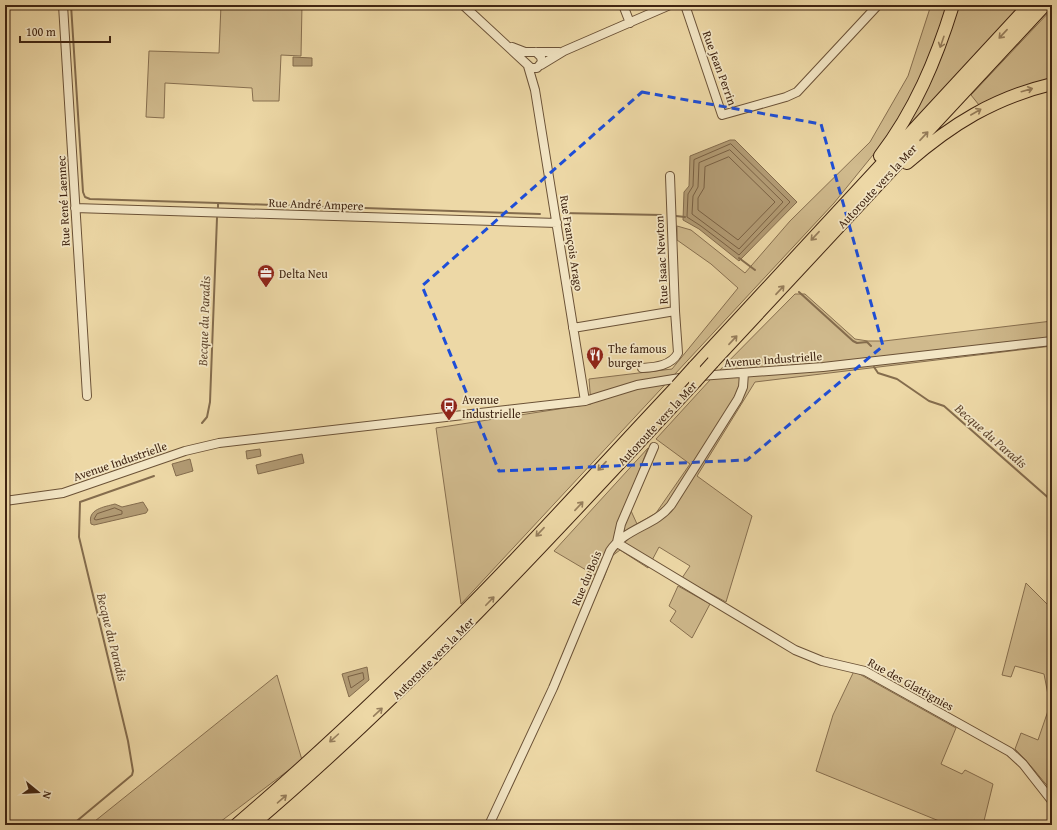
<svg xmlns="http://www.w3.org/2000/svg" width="1057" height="830" font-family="'Gentium Book Plus',serif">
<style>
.green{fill:#d0ba8d;stroke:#887050}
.water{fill:#b29b74;stroke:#846c4d}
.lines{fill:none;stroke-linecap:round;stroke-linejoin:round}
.shore{stroke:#796043;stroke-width:1}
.stream{stroke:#846c4d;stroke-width:2}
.minor-casing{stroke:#6b5237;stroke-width:10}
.highway-casing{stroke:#402512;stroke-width:14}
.minor{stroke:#f3e6c5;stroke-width:8}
.highway{stroke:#edd8a6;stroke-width:12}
.highway-bridge-casing{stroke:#402512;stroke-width:14;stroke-linecap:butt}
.highway-bridge{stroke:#edd8a6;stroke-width:12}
.oneway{stroke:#967e5c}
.marked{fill:none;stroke:#1d4ed8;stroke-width:3;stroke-dasharray:8 5;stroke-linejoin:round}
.labels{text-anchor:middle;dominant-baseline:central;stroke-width:3.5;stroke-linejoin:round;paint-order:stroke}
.street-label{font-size:12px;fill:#402512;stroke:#f3e6c5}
.poi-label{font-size:12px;fill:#402512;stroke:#f3e6c5;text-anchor:start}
.water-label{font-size:13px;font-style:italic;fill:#62482f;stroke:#f3e6c5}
</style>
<rect width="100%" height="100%" fill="#edd8a6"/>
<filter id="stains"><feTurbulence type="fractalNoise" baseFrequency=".005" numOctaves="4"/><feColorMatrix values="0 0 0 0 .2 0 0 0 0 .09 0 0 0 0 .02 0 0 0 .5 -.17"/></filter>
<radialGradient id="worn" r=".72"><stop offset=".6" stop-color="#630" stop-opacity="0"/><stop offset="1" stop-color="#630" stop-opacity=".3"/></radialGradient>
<path class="green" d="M221,5H302L301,56L281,55L279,101H253L252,88L165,83L164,118L146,117L149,51L219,53Z
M931,5H1022L905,133L894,129L834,203L461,604L436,428L591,404L589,379L672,369L738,288L711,264L677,240V226L691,230L745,273L790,221L870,142L908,76Z
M1052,9V80L1040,82L979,105L971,95Z
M795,294H805L855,339L868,341H884L1052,321V346L755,382L697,476L752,516L726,602L682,578L690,566L659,547L648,568L620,550L612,556L603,580L554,551L648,448L627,502L637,524L656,513L690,464L656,439L710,380Z
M1026,583L1052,609V791C1039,777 1029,762 1015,749L1021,733L1038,740L1050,705L1044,674L1015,666L1011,677L1002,675Z
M678,586L710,604L692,638L670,621L676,611L669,606Z
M854,671L956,728L941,764L962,774L965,770L993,784L983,825H949L816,771L833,715Z
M277,675L302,760L216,825H90Z"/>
<path class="water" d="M293,57L312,58V66H293Z
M730,140H735L797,202L739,261L699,229L683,220L684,192L689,186L690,156Z
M260,449L261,456L247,459L246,451Z
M302,454L304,463L258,474L256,465Z
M190,459L193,471L176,476L172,464Z
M143,502L148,510L146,513L94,525L91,524C87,509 104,507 115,504L122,507Z
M367,667L369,680L349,697L342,674Z"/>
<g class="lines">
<path class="shore" d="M731,144L790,202L739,255L701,226L687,217L688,194L693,186L694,160Z
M730,150L783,202L739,249L692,214L693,196L698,187L699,163Z
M729,157L775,202L738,240L698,210V198L704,188L705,167Z
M115,508L122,511V514L96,520L94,519L97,514Z
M363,673L364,679L351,688L348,677Z"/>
<path class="stream" d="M71,5L83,192L85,197L90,199L218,203
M218,207V203L354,208
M364,208L540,214
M562,213L662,215
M676,216L685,217
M739,258L755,270
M799,292L853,341L857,343L867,342L871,346
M874,367L878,373L897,379L929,401L944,406L1052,501
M202,423L207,417L210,402L217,218
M72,825L132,775L133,771L128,741L79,537L80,502L154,476"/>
<g class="minor-casing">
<path id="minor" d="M63,5L87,396
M463,5L531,68H537L542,62L541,57L536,52
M623,5L630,23
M685,5L722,115L786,97L797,92L878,5
M512,47L525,52H559
M541,65L564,51L670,5
M528,66L535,90L585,401
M75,208L557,223
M573,328L675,311L670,176
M642,368C655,367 671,366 678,353L675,311
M700,376L823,367L1052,341
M654,447L621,524L617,542L619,544L795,650L822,661L865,671L1010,752L1023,764L1052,801
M5,501L63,493L185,451L219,443L585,401L637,385L686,377
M489,825L553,688L610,551C625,528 655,526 671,505L738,399L743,387L744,373"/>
</g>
<g class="highway-casing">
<path id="highway" d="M880,156C915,110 936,60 953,5
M907,163C952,124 994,98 1052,84
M713,362L1045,5
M694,367L1029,5
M236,825C318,755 397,680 473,603C543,532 609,458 677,386
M252,825C412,689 553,535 695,382"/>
</g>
<use href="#minor" class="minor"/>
<use href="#highway" class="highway"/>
<g class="highway-bridge-casing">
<path id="highway-bridge" d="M695,382L713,362
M677,386L694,367"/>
</g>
<use href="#highway-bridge" class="highway-bridge"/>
</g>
<defs><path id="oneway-shaft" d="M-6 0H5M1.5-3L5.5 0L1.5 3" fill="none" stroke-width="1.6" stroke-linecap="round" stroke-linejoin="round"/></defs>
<g class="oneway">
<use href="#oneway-shaft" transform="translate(1003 34) rotate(133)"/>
<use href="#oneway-shaft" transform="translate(942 42) rotate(109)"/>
<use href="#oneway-shaft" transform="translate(1027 90) rotate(-16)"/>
<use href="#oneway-shaft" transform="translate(976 112) rotate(-30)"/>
<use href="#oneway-shaft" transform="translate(924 136) rotate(-47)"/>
<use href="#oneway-shaft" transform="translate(815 236) rotate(133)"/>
<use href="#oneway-shaft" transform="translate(780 290) rotate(-47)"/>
<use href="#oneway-shaft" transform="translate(733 340) rotate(-47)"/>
<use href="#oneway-shaft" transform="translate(602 466) rotate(133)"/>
<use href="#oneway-shaft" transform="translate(579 506) rotate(-47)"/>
<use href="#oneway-shaft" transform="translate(540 532) rotate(133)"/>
<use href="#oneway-shaft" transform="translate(490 601) rotate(-46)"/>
<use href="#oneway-shaft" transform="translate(378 712) rotate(-43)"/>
<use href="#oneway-shaft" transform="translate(334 738) rotate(138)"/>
<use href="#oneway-shaft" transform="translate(282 799) rotate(-41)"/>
</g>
<path class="marked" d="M642,92L821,124L883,346L747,460L499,471L422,286Z"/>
<defs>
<g id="office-pin" transform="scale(0.9)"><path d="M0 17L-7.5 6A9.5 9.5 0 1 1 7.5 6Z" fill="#8f2418" stroke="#f3e6c5"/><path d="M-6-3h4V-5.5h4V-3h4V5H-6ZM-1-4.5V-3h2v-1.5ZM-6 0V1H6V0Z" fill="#fff"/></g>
<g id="restaurant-pin" transform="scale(0.9)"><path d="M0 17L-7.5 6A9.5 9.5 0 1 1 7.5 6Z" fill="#8f2418" stroke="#f3e6c5"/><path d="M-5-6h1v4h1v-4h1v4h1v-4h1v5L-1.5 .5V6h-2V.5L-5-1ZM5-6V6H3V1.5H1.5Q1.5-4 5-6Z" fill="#fff"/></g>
<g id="bus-pin" transform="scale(0.9)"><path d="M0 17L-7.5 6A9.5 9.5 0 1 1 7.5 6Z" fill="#8f2418" stroke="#f3e6c5"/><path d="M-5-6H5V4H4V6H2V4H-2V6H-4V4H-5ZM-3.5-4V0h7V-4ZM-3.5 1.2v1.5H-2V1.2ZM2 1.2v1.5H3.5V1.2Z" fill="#fff"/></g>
</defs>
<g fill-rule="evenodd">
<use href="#office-pin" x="266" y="273"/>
<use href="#restaurant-pin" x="595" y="355"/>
<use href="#bus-pin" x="449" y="406"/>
</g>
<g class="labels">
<g class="street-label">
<text transform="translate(720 68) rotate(70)">Rue Jean Perrin</text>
<text transform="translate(877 186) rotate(-47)">Autoroute vers la Mer</text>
<text transform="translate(63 201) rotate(-93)">Rue René Laennec</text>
<text transform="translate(316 204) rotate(2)">Rue André Ampere</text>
<text transform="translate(572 243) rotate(81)">Rue François Arago</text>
<text transform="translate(661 260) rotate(-93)">Rue Isaac Newton</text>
<text transform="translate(773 359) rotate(-4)">Avenue Industrielle</text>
<text transform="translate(657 423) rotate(-47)">Autoroute vers la Mer</text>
<text transform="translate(120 461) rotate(-19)">Avenue Industrielle</text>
<text transform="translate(586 578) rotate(-67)">Rue du Bois</text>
<text transform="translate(433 658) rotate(-45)">Autoroute vers la Mer</text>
<text transform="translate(911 684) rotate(29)">Rue des Glattignies</text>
</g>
<g class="poi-label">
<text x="279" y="273">Delta Neu</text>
<text x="608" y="348">The famous<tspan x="608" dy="14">burger</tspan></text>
<text x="462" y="399">Avenue<tspan x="462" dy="14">Industrielle</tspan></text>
</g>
<g class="water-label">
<text transform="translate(204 321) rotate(-88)">Becque du Paradis</text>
<text transform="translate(991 436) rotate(41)">Becque du Paradis</text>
<text transform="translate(112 637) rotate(76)">Becque du Paradis</text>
</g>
</g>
<rect width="1057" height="830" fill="none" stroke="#edd8a6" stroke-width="20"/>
<rect x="6" y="6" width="1045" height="818" fill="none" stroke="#402512" stroke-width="2"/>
<rect x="10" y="10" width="1037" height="810" fill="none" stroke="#402512"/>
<g transform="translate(38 792) rotate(108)" stroke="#f3e6c5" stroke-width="3" paint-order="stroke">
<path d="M0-3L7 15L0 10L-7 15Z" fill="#402512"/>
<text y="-6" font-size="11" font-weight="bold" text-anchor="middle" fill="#402512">N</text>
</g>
<path d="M20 36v6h90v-6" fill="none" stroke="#402512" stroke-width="2"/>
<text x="26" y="36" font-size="12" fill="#402512" stroke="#f3e6c5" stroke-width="3" paint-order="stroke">100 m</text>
<rect width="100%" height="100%" filter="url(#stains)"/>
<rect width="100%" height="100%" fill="url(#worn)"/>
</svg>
